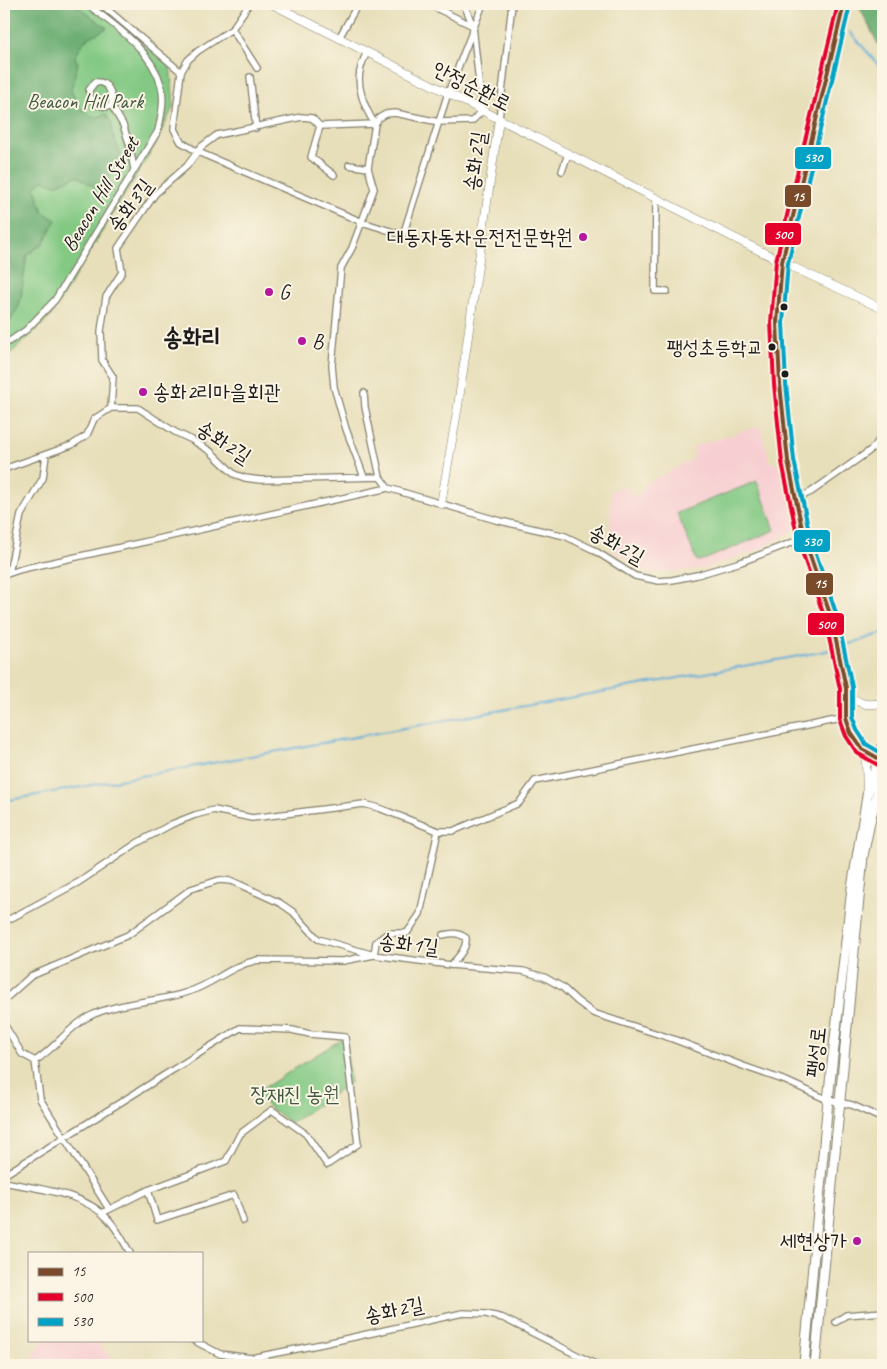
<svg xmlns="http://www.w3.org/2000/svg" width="887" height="1369" font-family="Caveat,'Poor Story',sans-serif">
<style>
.built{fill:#f7cfd2}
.green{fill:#83c984;stroke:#507250}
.forest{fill:#6aad72;stroke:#436447}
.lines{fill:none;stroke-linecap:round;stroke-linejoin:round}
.stream{stroke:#5facd9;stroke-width:2}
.street-casing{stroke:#827e6b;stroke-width:8}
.secondary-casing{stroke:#827e6b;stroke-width:9}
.primary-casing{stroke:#827e6b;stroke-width:11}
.street{stroke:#fff;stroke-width:5.5}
.secondary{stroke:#fff;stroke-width:8}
.primary{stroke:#fff;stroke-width:9}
.bus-1-casing{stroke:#fcf5e5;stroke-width:8}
.bus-2-casing{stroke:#fcf5e5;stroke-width:8}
.bus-3-casing{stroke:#fcf5e5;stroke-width:8}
.bus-1{stroke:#7a4b2a;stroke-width:4}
.bus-2{stroke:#e4002b;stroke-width:4}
.bus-3{stroke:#01a2c5;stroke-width:4}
.poi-dot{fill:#b5179e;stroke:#fcf5e5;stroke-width:2}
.bus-dot{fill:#1c1c1c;stroke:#fcf5e5;stroke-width:2}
.labels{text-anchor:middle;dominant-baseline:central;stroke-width:4;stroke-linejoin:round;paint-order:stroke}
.bus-label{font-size:20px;fill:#1c1c1c;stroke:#fcf5e5;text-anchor:end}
.street-label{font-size:21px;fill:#1c1c1c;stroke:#fcf5e5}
.park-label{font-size:21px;fill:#405940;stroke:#fcf5e5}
.poi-label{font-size:21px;fill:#1c1c1c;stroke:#fcf5e5;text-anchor:start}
.quarter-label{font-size:24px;font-weight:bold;fill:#1c1c1c;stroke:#fcf5e5}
.line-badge{stroke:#fcf5e5;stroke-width:2}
.badge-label{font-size:14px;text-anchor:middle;font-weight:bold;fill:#fff}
</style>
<rect width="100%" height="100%" fill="#fcf5e5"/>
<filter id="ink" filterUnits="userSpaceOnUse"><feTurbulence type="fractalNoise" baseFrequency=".02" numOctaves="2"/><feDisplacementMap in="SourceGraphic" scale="10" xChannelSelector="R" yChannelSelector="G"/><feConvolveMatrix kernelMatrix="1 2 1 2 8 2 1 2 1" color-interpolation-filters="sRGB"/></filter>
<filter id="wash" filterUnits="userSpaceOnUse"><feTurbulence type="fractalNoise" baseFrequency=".0096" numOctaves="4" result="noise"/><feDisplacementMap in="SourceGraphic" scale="20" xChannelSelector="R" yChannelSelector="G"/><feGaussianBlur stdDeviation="1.12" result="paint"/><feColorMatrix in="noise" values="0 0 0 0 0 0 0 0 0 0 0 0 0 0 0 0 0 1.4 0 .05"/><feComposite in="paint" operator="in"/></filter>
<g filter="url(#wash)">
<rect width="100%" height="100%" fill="#e7dfba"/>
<path class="built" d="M760,426L770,462L779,465L796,526L793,531L758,550L703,569L649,573L610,548L611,490L623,485L632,494L637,495L642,491L643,485L693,459L694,446Z
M42,1340H96L105,1352L122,1365H22L30,1361L39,1348Z"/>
<path class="green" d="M4,4H94L170,66L174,105L156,143L50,317L11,353L4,346Z
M757,481L775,530L706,559L697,561L677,513Z
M345,1037L350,1083L291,1123L272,1110L256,1093Z"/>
<path class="forest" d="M4,4H74L107,28L85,40L75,57L78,63L71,91L81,109L95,118L106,114L112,124V133L121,154L102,192L77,176L55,185L43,180L35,188L43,212L56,220L43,244L27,255L20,304L7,327L4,329V284L9,262L4,239Z
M856,4H883V54L861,10Z"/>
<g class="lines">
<path class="stream" d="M850,32L883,70
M840,647L883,633
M4,801L826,651L836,648"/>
</g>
</g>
<g filter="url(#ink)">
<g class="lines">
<g class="street-casing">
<path id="street" d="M101,4L181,72
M249,4L232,29L257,68
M428,4L473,26
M232,29L198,51L188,60L181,72L174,129L181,142L198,152L362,222L403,235L448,93L483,4
M339,38L358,4
M250,77L256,128
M95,82C110,81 112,94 112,106C100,108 89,103 89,90Z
M112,106L123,125L129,143L134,169
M499,119L512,4
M320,126L311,157L334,175
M349,165L368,168
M562,171L568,154
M656,199L655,291H667
M4,345L26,330L55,300L158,131C161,117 165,100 161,85C151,49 114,25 87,4
M364,393L365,407L380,477
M111,408L113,377L102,360L101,331L106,297L122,272L118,248L155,194L187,166L201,147L217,135L302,117L312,118L320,126L375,124L379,118L386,114L395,113L439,122L472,121L482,111L473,26L464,4
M4,469L72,445L87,435L94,419L111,408H138L175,432L192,440L210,451L234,474L245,478L260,480L380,477L388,488
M364,477L346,429L334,387L332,365L341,268L352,248L374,189L368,168L375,124C365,109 355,85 361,67C362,62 365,57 367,52
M796,499L811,492L868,452L875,446L883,433
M9,573L21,515L43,478L46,455
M4,575L22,569L388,488L496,520L565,536L592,549L635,576L659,581L672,580L697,575L741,562L804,538
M4,922L79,882L137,843L172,824L195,815L214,810L252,818L364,804L379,808L438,831H453L519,803L535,781L846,718
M443,935C452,933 458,932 466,938C467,949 458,957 451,965
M4,1000L31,976L128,935L191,889L219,880L232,881L280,903L293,912L318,939L374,955L376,942L388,933H407L420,914L438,831
M4,1024L22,1054L35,1061C54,1049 69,1027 88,1017C119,1001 156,1003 188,992C214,984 229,966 258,960L343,961L374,955L451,965L523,971L544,977L562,987L577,1001L593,1013L673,1039L743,1066L786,1081L828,1100L852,1105L883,1119
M35,1061L40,1099L109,1209
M4,1175L240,1028L292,1030L310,1034L345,1037L358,1144L327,1165L306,1134L272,1110L240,1134L226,1161L148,1190L102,1213
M4,1182C38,1189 84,1192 109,1220C117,1229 124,1242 130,1253
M148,1190L157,1220L234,1195L243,1221
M836,1322L846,1315L883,1312
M193,1340L220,1354L251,1358L322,1344L463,1313L486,1314L503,1318L597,1365"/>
</g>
<g class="secondary-casing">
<path id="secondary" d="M272,4L782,262L883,309
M844,4L782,262L777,323L780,384L788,461L804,538L831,617L846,688V718L851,733L862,749L879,757
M441,504L458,406L499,119
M846,688C852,704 869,707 883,702
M862,749L866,762L867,793"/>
</g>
<g class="primary-casing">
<path id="primary" d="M804,1365L828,1100L852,888L867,796L883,746
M815,1365L863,856L871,817L883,773"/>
</g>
<use href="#street" class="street"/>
<use href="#secondary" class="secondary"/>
<use href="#primary" class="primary"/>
<g class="bus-1-casing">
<path id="bus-1" d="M844,4L782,262L777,323L780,384L788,461L804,538L831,617L846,688V718L851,733L862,749L883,761"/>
</g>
<g class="bus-2-casing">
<path id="bus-2" d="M838,4L776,261L771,322L774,384L782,462L798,540L825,619L840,689V720L846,736L857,753L880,766"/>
</g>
<g class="bus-3-casing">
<path id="bus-3" d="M850,5L788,263L783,323L786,384L794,460L810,536L837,616L852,687V717L857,730L866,744L883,754"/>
</g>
<use href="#bus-1" class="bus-1"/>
<use href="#bus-2" class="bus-2"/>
<use href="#bus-3" class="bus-3"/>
</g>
</g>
<g class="poi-dot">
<circle cx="583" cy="237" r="5"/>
<circle cx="269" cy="292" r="5"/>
<circle cx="302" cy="341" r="5"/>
<circle cx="143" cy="392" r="5"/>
<circle cx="857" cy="1241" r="5"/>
</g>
<g class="bus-dot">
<circle cx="784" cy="307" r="4.5"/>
<circle cx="772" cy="347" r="4.5"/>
<circle cx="785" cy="374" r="4.5"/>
</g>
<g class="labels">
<g class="bus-label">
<text x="763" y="347">팽성초등학교</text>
</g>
<g class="street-label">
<text transform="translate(472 86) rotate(27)">안정순환로</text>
<text transform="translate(475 161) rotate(-82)">송화2길</text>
<text transform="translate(100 194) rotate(-59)">Beacon Hill Street</text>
<text transform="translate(130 205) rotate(-53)">송화3길</text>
<text transform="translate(224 442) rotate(33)">송화2길</text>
<text transform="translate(617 544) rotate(29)">송화2길</text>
<text transform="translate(409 944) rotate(6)">송화1길</text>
<text transform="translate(816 1052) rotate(-84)">팽성로</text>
<text transform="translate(394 1310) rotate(-12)">송화2길</text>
</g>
<g class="park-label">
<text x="85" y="101">Beacon Hill Park</text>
<text x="295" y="1094">장재진 농원</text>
</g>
<g class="poi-label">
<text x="573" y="237" text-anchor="end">대동자동차운전전문학원</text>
<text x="279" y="292">G</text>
<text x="312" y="341">B</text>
<text x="153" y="392">송화2리마을회관</text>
<text x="847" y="1241" text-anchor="end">세현상가</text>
</g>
<g class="quarter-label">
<text x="192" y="337">송화리</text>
</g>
</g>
<g class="line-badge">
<rect x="794" y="146" width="38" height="24" rx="5" fill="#01a2c5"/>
<rect x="784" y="184" width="28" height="24" rx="5" fill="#7a4b2a"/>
<rect x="764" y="222" width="38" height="24" rx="5" fill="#e4002b"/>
<rect x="793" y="529" width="38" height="24" rx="5" fill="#01a2c5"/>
<rect x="805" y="572" width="29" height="24" rx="5" fill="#7a4b2a"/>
<rect x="807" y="612" width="38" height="24" rx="5" fill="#e4002b"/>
</g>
<g class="badge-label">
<text x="813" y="162">530</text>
<text x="798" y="201">15</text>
<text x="783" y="239">500</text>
<text x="812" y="546">530</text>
<text x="820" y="588">15</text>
<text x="826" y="629">500</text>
</g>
<rect width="887" height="1369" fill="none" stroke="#fcf5e5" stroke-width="20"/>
<rect x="28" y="1252" width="175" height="90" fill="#fcf5e5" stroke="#a29e95"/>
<rect x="38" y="1268" width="25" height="8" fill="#7a4b2a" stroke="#a29e95"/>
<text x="72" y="1276" font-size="15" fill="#1c1c1c">15</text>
<rect x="38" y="1293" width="25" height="8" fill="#e4002b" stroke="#a29e95"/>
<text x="72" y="1302" font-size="15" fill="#1c1c1c">500</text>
<rect x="38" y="1318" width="25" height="8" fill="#01a2c5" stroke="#a29e95"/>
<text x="72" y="1326" font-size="15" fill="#1c1c1c">530</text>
</svg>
